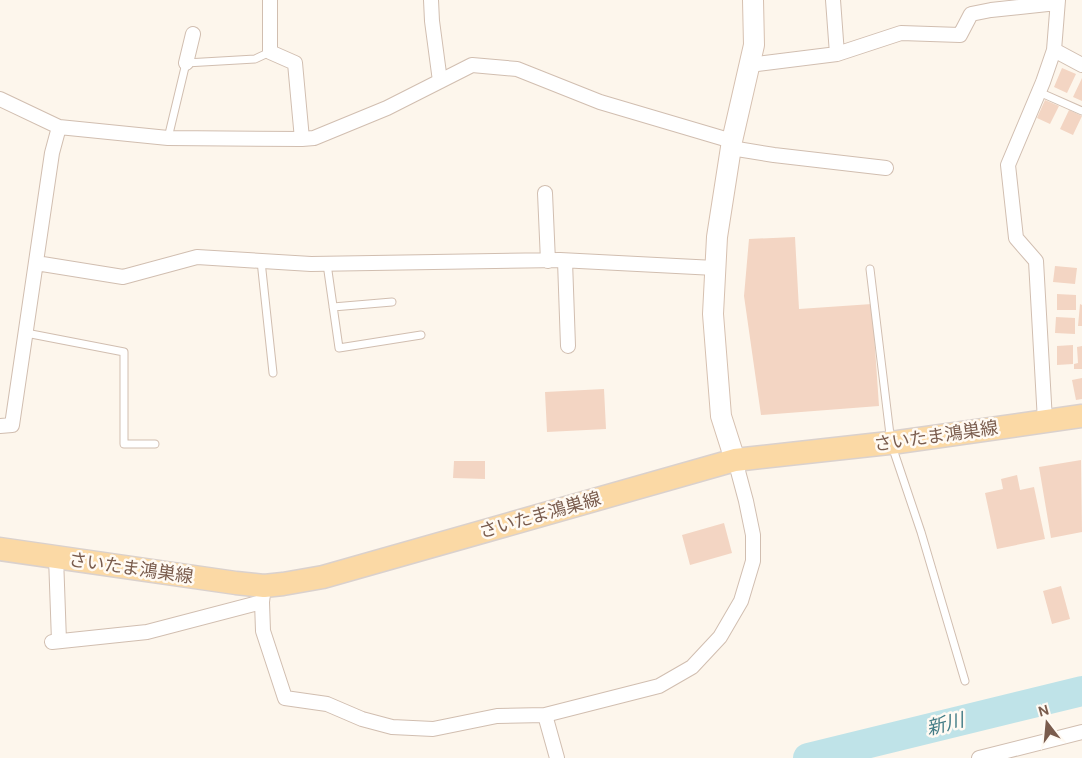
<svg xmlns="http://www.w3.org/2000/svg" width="1082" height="758" font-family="'DM Sans','Noto Sans JP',sans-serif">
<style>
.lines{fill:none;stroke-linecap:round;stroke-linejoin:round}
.river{stroke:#bfe3e8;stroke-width:30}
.building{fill:#f3d5c3}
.lane-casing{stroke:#d1beb0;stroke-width:9}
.street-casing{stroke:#d1beb0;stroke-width:16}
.secondary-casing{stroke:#d6c0b0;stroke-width:22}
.primary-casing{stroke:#dad1cd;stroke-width:25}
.lane{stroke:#fff;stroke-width:7}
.street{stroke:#fff;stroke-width:14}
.secondary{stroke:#fff;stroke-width:20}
.primary{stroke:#fbd9a5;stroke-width:22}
.labels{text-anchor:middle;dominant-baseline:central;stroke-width:5;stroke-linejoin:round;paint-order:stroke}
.street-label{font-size:18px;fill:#7a5c4d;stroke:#fffaf3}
.water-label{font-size:19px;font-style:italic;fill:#437c86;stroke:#fffaf3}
</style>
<rect width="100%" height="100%" fill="#fdf6ec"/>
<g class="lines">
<path class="river" d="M808,758L1082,691"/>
</g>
<path class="building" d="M1062,68L1076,74L1067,93L1054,87Z
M1082,78V101L1073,97Z
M1045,100L1059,106L1050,124L1037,118Z
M1069,110L1082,116L1073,135L1060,129Z
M795,237L799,309L872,304L879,406L761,415L744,296L749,239Z
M1055,266L1077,268L1075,284L1053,282Z
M1057,294L1076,295V310H1057Z
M1080,304L1082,305V326H1078Z
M1056,317L1075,318V334L1055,333Z
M1073,345V364L1057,365V346Z
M1082,346V369H1074V364L1078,363L1077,347Z
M1082,378V399L1076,400L1072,380Z
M604,389L606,429L547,432L545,392Z
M1081,460L1082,532L1051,538L1039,467Z
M454,461H485V479L453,478Z
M1017,475L1020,490L1034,487L1045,539L997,549L985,493L1003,489L1001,479Z
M724,523L732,553L690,565L682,535Z
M1061,586L1070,619L1052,624L1043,591Z"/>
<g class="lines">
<g class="lane-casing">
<path id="lane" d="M1039,92L1082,111
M168,138L186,63L255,59L270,52
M261,261L273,373
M327,264L339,348L421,335
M870,269L891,443L921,532L965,681
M333,307L392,302
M26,333L124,352V444H155"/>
</g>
<g class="street-casing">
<path id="street" d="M270,0V52L295,63L302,139
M431,0L432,21L440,81
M833,0L837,54
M1054,50L1082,65
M186,63L193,34
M749,65L837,54L901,33L960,35L971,14L991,10L1057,3
M0,99L59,127L168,138L302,139L314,138L387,108L472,65L517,69L600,102L732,141
M731,148L774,155L886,168
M545,193L548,261
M565,261L568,346
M36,263L123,277L197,257L311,264L560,260L715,268
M1045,421L1036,261L1016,238L1008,165L1043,82L1054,50L1058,0
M0,426L12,425L52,153L59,127
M56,557L59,641
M264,586L262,602L263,631L285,698L327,704L362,719L392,727L433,729L497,716L545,715L659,686L692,667L720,637L741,601L753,561V535L746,501L735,460
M52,642L147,632L262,602
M545,715L557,758
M979,758L1082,732"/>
</g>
<g class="secondary-casing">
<path id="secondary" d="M735,460L721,416L713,314L717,237L732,141L754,45L753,0"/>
</g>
<g class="primary-casing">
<path id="primary" d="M0,549L236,583L264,586L283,584L323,577L735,460L898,442L1082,416"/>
</g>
<use href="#lane" class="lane"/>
<use href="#street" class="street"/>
<use href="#secondary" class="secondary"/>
<use href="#primary" class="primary"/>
</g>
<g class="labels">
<g class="street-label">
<text transform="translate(936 436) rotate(-8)">さいたま鴻巣線</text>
<text transform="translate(540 515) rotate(-16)">さいたま鴻巣線</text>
<text transform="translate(131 568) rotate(8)">さいたま鴻巣線</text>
</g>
<g class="water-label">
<text transform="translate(945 724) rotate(-14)">新川</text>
</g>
</g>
<g transform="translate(1047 723) rotate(344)" stroke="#fffaf3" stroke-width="4" paint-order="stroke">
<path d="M0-4L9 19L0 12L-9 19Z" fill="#7a5c4d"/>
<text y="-8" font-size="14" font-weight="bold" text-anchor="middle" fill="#7a5c4d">N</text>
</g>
</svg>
